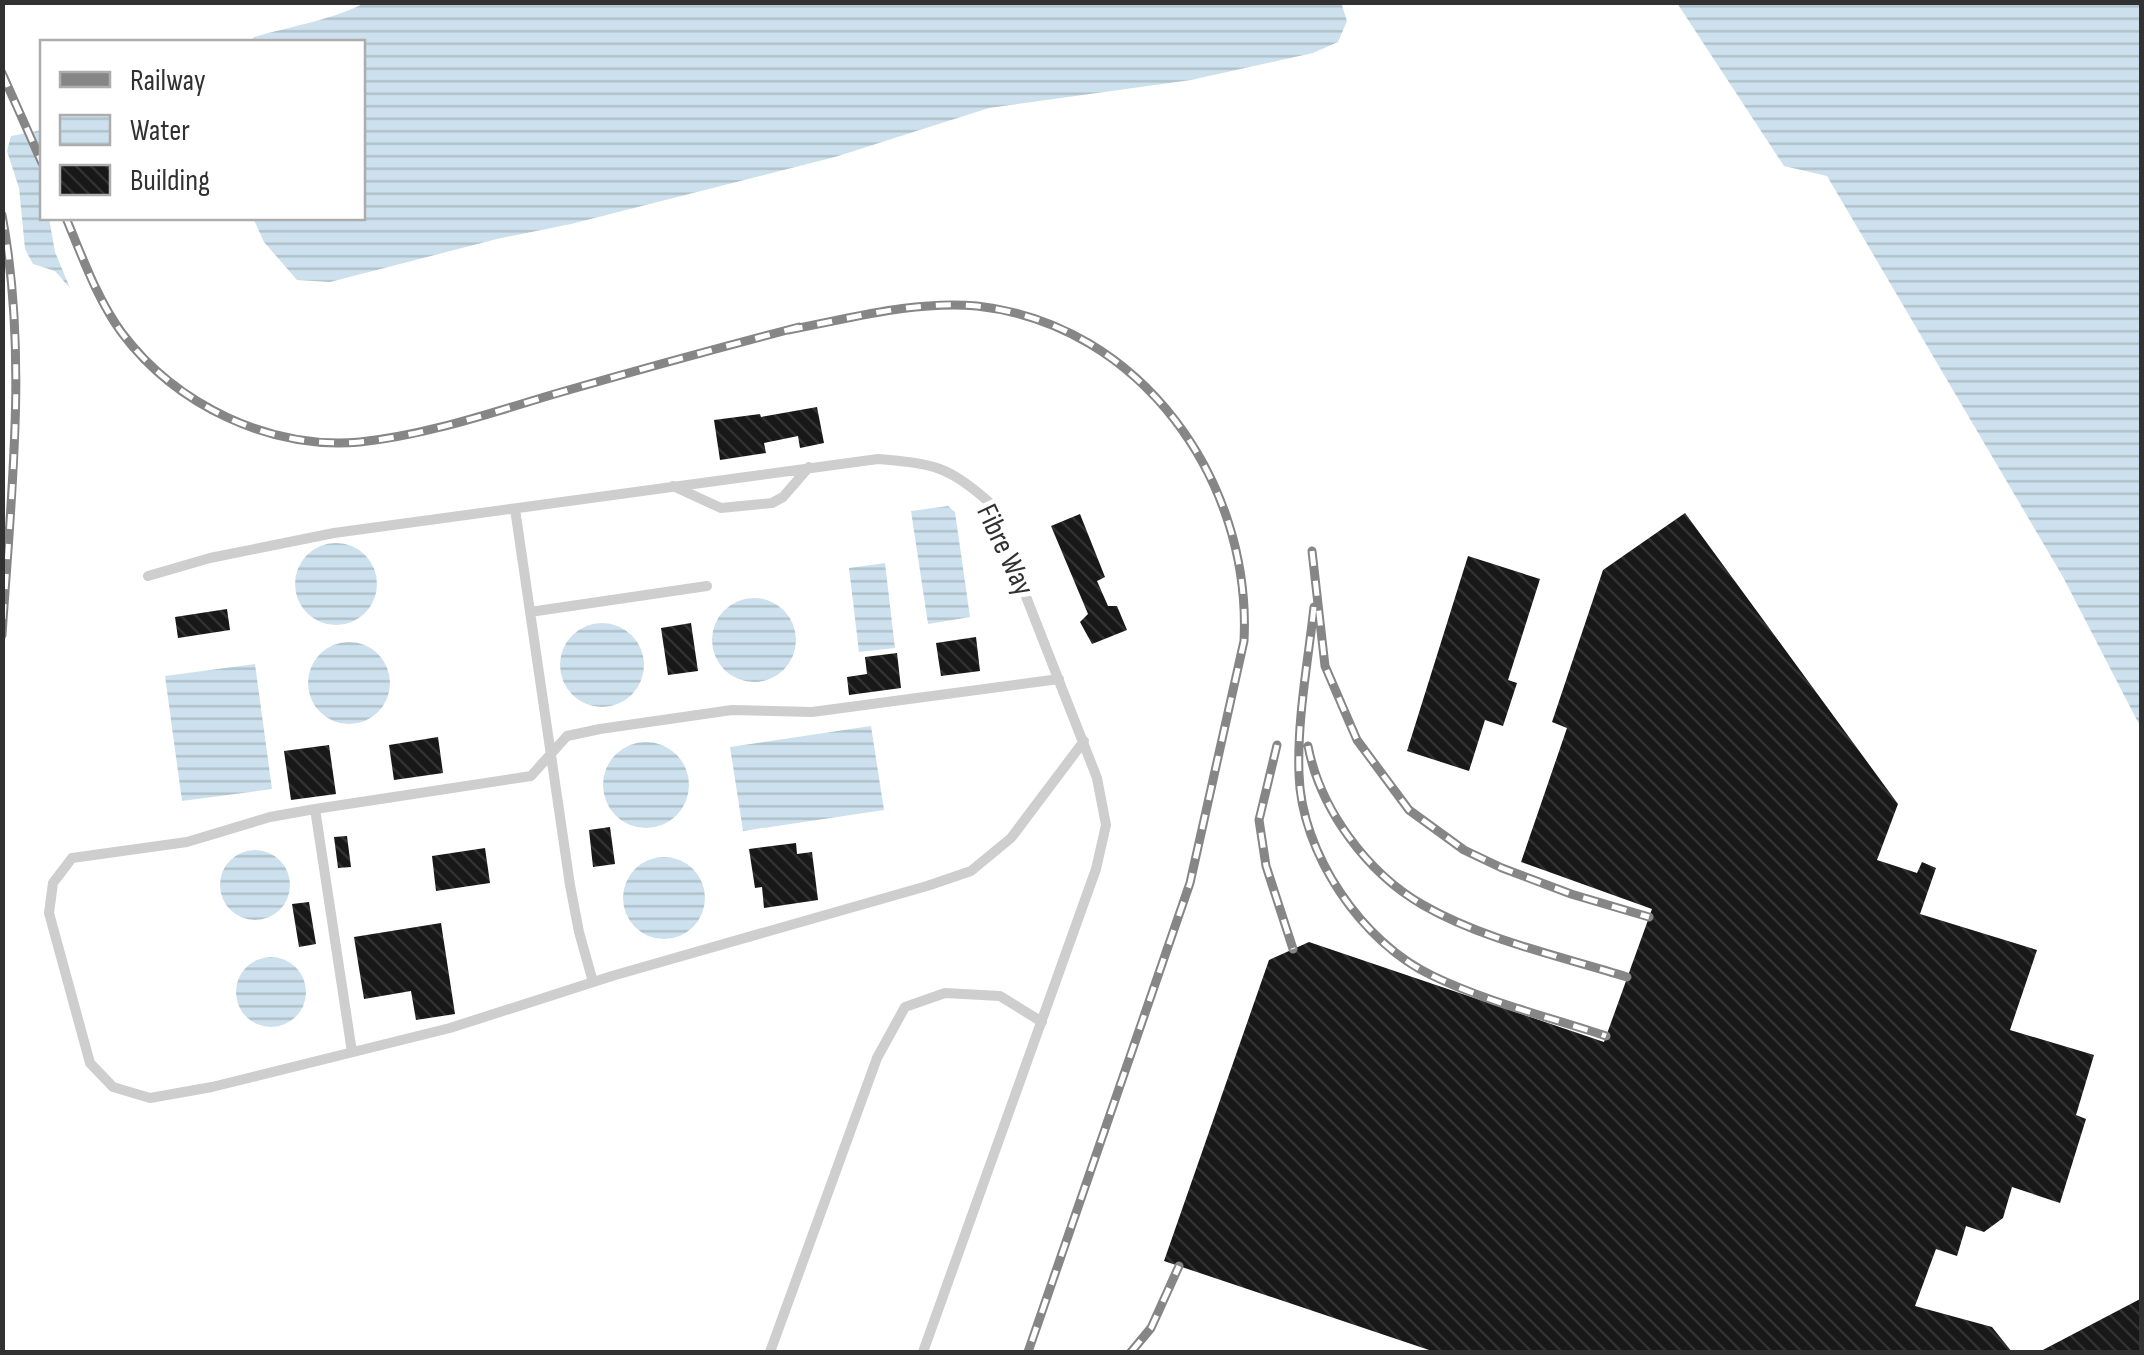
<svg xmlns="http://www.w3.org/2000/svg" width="2144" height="1355" font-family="'Sofia Sans Condensed',sans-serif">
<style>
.water{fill:url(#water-rules)}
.building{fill:url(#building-back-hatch)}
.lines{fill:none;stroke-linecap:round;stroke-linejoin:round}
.service{stroke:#cecece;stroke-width:10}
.rail-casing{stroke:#868686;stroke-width:9}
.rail{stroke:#fff;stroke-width:5;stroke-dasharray:15;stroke-linecap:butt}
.labels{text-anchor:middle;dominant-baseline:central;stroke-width:10;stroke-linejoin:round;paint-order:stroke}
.street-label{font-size:30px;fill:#313131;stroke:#fff}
</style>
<defs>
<pattern id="water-rules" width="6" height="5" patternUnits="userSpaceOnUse" patternTransform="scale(2.5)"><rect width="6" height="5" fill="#cce1ed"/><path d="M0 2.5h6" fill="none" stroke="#b0c2cc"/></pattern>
<pattern id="building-back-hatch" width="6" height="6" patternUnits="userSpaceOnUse" patternTransform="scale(2.5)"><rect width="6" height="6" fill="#181818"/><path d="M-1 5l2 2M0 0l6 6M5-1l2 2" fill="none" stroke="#313131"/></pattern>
</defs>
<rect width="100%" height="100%" fill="#fff"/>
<path class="water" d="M367,2H1341L1347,21L1338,42L1313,53L1191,80L989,108L835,157L571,224L497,239L330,282L297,280L264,242L253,218H362V42H250L254,37C292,26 332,20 367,2Z
M1677,3H2141V728L2063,577L1827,176L1784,166Z
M42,130V218H49L55,252L70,288L55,271L33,264L25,249L19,188L7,151L11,136Z
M948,506L955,512L970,617L928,624L911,511Z
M295 584a41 41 0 1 1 82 0a41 41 0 1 1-82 0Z
M885,563L895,648L859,652L849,568Z
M712 640a42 42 0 1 1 84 0a42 42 0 1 1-84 0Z
M560 665a42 42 0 1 1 84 0a42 42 0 1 1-84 0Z
M308 683a41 41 0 1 1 82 0a41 41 0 1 1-82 0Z
M255,664L272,789L182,801L165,676Z
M871,726L884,810L743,831L730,747Z
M603 785a43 43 0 1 1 86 0a43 43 0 1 1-86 0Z
M220 885a35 35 0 1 1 70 0a35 35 0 1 1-70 0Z
M623 898a41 41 0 1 1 82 0a41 41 0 1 1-82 0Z
M236 992a35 35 0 1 1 70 0a35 35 0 1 1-70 0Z"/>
<path class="building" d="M817,407L824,443L800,448L798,436L764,443L766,453L720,460L714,420L760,414L761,417Z
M1685,513L1898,804L1877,860L1917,873L1922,862L1936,868L1920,914L2037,950L2010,1030L2094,1055L2076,1115L2086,1119L2060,1203L2012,1187L2003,1218L1984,1232L1966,1226L1957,1256L1936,1249L1915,1306L1992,1327L2012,1352H1435L1164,1261L1269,960L1309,942L1604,1042L1652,909L1521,862L1567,728L1552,722L1603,570Z
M1080,514L1105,577L1097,581L1108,606H1117L1127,630L1092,644L1080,622L1088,614L1051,526Z
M1468,556L1540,579L1508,680L1517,683L1503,726L1485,720L1469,771L1407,751Z
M227,609L230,630L178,638L175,617Z
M691,623L698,671L668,675L661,628Z
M976,637L980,671L941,676L936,643Z
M897,653L901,688L849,695L847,677L867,674L865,657Z
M438,737L443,773L394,780L389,745Z
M329,745L336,794L291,800L284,751Z
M610,827L615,864L593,867L589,830Z
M347,836L351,867L338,868L334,837Z
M796,843L797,854L812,852L818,900L764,908L762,887L755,888L749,849Z
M485,848L490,883L436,891L432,856Z
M309,902L316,944L299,947L292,904Z
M441,923L455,1014L416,1020L411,991L364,999L354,937Z
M2142,1298V1352H2039Z"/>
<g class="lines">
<path class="service" d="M673,486L721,508L772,503L783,497L809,467
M515,509L570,885L579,932L593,982
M148,576L210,558L334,533L878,459C934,464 946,465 989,502L1097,778L1106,825L1096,869L923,1352
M530,612L707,586
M1059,679L812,712L732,710L600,729L567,736L531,776L315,809L270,817L187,842L72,858L53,883L49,913L90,1063L113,1087L150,1098L212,1087L450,1028L612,976L927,886L971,871L1011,838L1084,741
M315,809L352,1052
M770,1352L877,1058L905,1007L945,993L1000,996L1042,1022"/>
<g class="rail-casing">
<path id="rail" d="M2,73L42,163
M2,215C28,353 11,496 2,635
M66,218C82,256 97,299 122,333C176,405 270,450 360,442C428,435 493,412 558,393C638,370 718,348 799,327
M788,330C848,319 915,300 977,306C1141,324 1252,481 1244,641L1190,883L1028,1352
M1312,551L1325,666L1357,740L1409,810L1464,850L1502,868L1571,894L1649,917
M1314,607C1308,662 1297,719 1299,774C1301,853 1362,943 1433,976C1487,1002 1549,1017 1606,1036
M1277,745L1259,820L1266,866L1293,949
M1308,746C1320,809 1367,873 1423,905C1484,940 1560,956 1627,977
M1131,1352L1151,1328L1179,1266"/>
</g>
<use href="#rail" class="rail"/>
</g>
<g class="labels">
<g class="street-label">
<text transform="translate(1005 550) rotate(65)">Fibre Way</text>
</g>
</g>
<rect width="2144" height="1355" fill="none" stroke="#313131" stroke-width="10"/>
<rect x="40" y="40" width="325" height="180" fill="#ffffff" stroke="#adadad" stroke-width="2.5"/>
<rect x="60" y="72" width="50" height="15" fill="#868686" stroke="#adadad" stroke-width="2.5"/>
<text x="130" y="90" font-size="30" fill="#313131">Railway</text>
<rect x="60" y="115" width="50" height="30" fill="url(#water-rules)" stroke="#adadad" stroke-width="2.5"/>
<text x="130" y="140" font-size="30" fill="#313131">Water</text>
<rect x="60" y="165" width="50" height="30" fill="url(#building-back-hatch)" stroke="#adadad" stroke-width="2.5"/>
<text x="130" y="190" font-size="30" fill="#313131">Building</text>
</svg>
